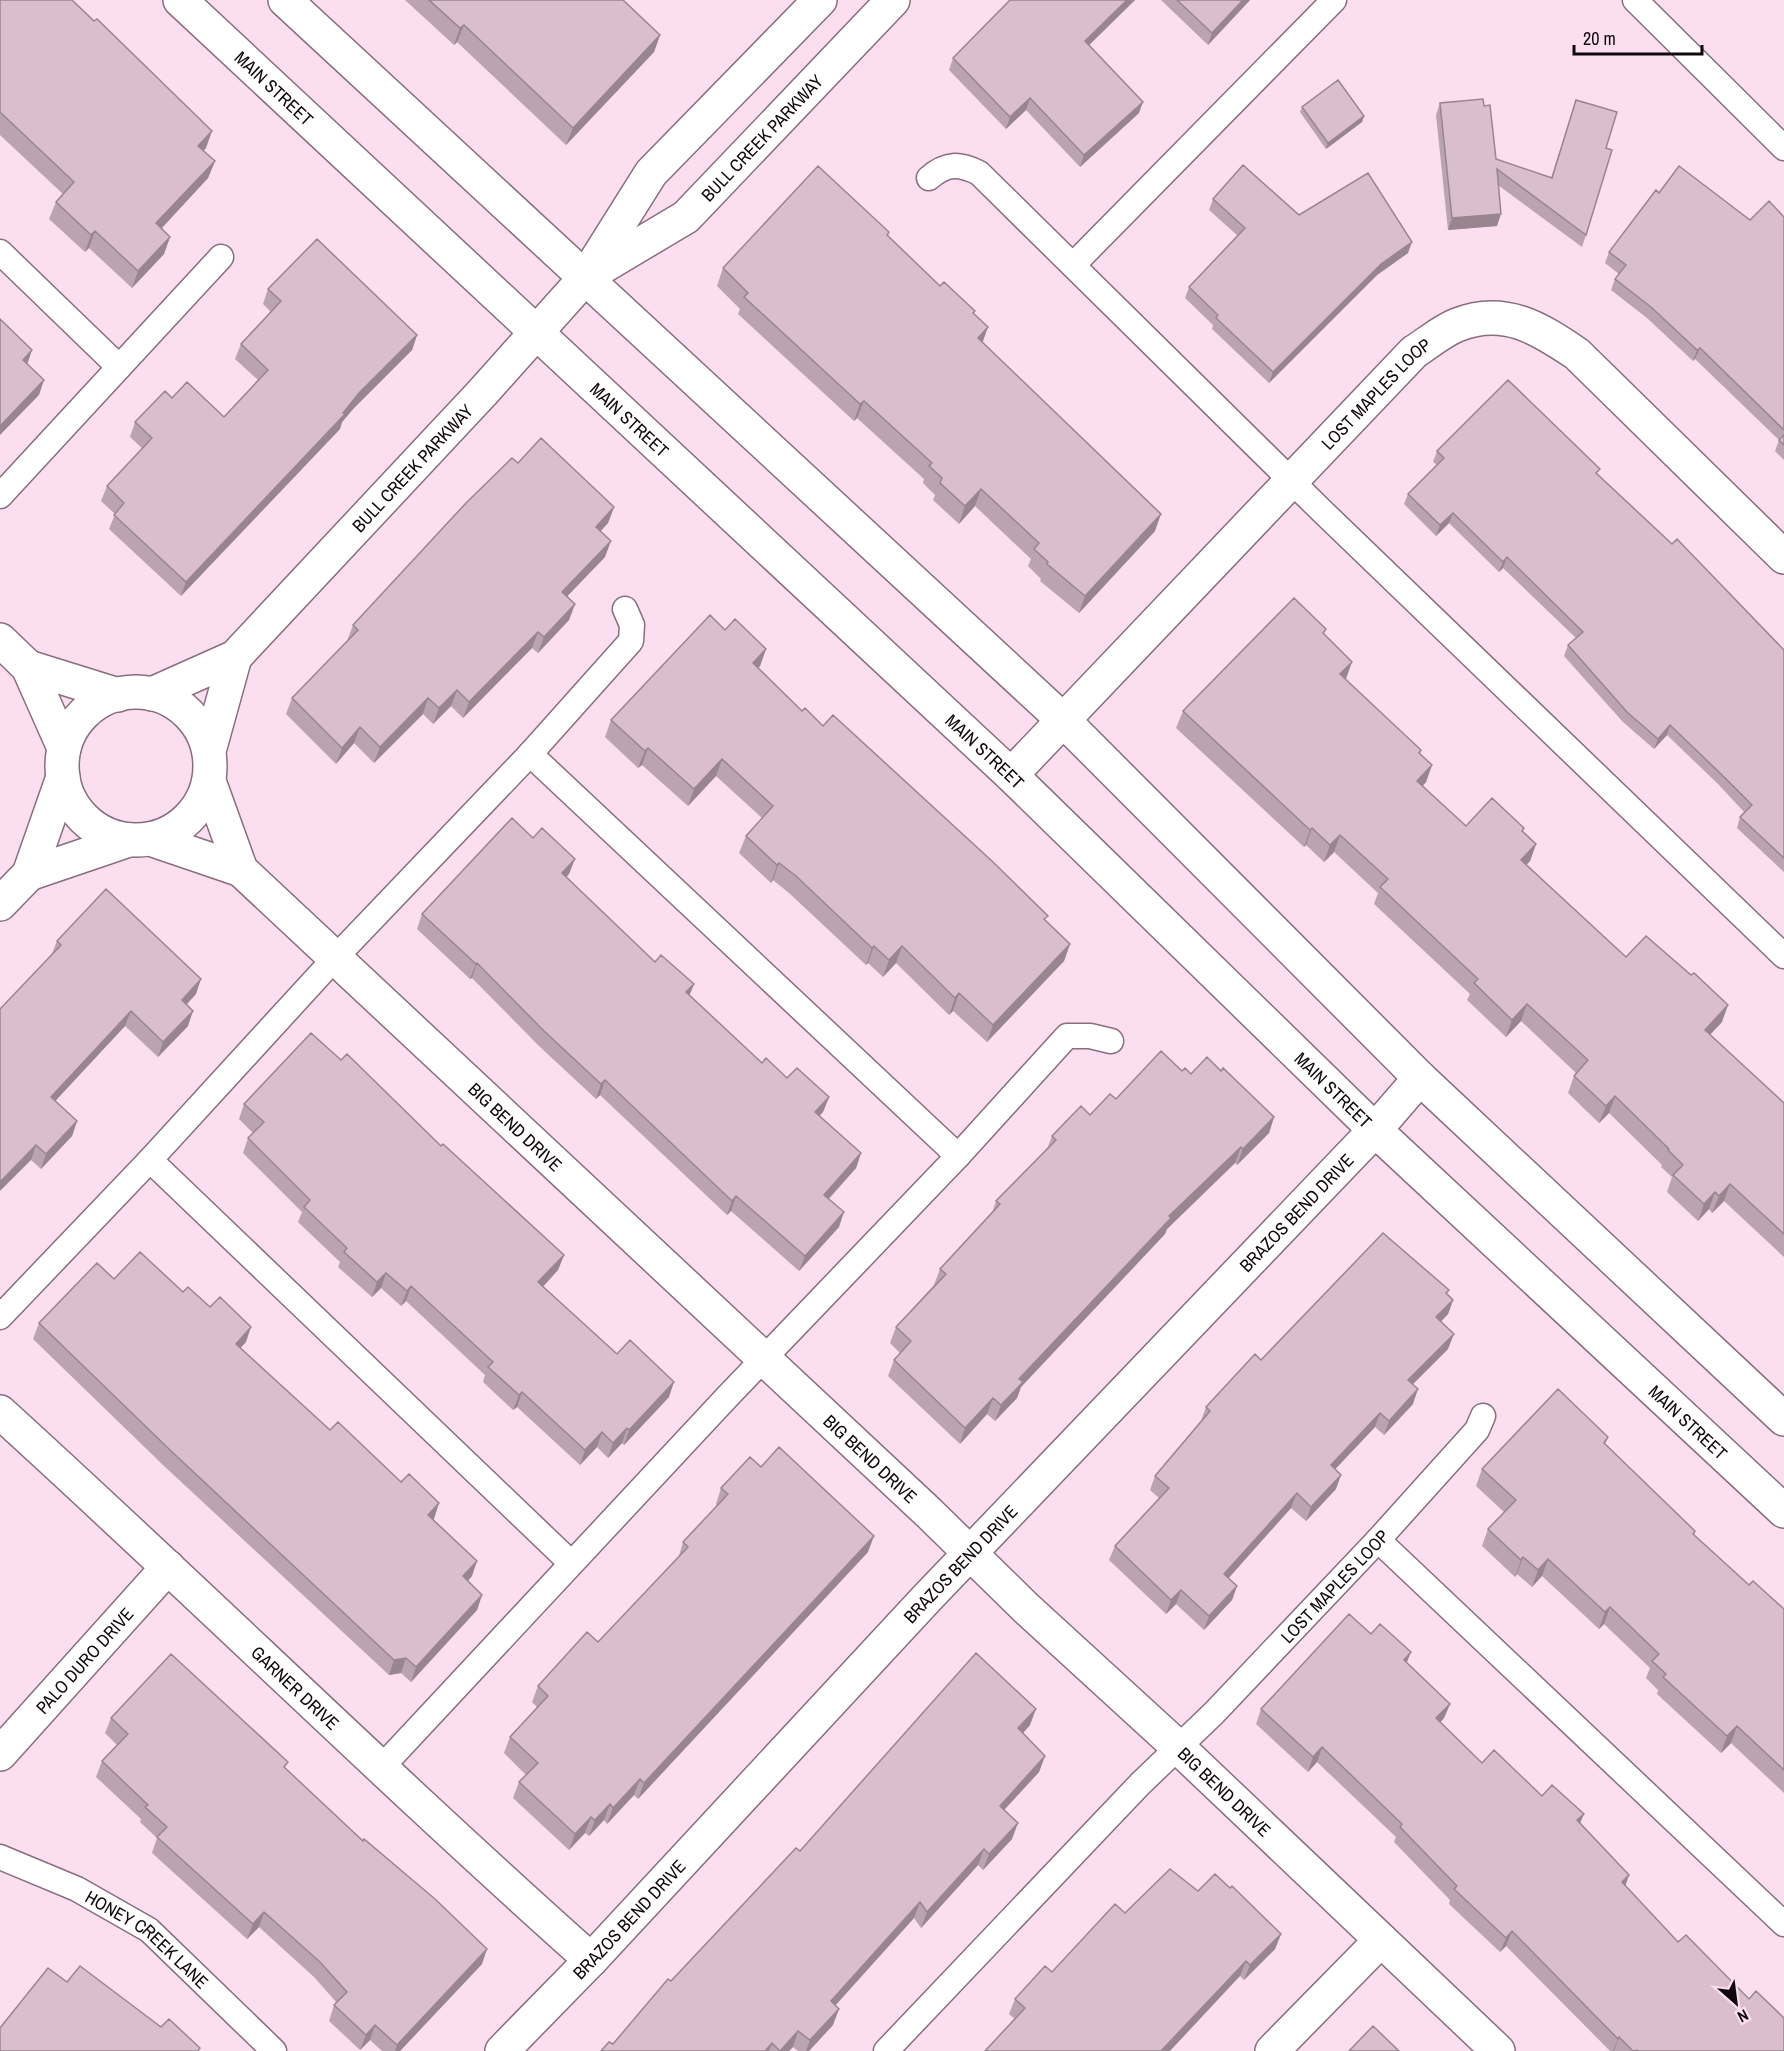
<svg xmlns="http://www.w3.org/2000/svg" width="1784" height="2051" font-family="'Archivo Narrow',sans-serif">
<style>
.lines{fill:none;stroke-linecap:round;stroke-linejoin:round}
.lane-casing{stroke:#886e7e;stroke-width:27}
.street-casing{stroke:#886e7e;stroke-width:36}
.secondary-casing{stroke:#886e7e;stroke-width:36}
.lane{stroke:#fff;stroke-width:24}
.street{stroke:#fff;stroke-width:33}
.secondary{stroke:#fff;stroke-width:33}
.wall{fill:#bba3b1}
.shaded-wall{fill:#998590}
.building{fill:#dabece;stroke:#998590;stroke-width:1.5}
.labels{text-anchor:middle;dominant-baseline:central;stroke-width:4.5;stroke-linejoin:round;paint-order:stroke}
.street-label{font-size:18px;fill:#11080e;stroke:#fbdeef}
</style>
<rect width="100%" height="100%" fill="#fbdeef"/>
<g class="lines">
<g class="lane-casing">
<g id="lane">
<path d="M1635,0L1784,148"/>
<path d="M929,178C946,163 959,163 979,173L1324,513L1784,956"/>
<path d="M0,252L119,367"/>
<path d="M1073,265L1334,0"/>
<path d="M0,496L221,257"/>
<path d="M530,754L958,1156"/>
<path d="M150,1160L571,1563"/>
<path d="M0,1317L150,1160L335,958L530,754L631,641L632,625L625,609"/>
<path d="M1378,1540L1784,1924"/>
<path d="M380,1769L728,1396L958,1156L1067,1036H1090L1111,1041"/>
<path id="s1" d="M0,1857L77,1889L149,1930L274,2051"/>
<path id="s2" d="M886,2051L1140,1784L1214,1713L1378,1540L1477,1430L1483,1416"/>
</g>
</g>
<g class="street-casing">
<g id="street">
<path id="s3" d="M592,273L686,217L893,0"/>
<path d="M0,640L28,667L64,748"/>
<path d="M28,667L118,695"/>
<circle cx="136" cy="766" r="74"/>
<path id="s4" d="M152,694L235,657L483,392L585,278L651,173L820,0"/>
<path d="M209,751L235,657"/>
<path id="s5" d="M1011,775L1414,352C1428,343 1442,331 1457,325C1504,306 1539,328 1577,354L1784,557"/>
<path d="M209,781L241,870"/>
<path id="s6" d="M150,839L241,870L929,1513L1026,1608L1179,1748L1498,2051"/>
<path d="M29,874L129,840"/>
<path d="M0,904L29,874L63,777"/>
<path id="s7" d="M0,1412C199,1593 390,1781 591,1960"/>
<path id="s8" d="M0,1754L168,1567"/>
<path id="s9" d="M502,2051L591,1960L927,1598L1375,1130L1420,1078"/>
<path d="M1272,2051L1381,1940"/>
</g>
</g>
<g class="secondary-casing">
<g id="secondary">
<path id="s10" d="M180,0L1011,775L1375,1130L1784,1511"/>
<path d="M285,0L1063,720L1420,1078L1784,1419"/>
</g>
</g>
<use href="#lane" class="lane"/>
<use href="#street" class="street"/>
<use href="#secondary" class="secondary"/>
</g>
<path class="wall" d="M0,0L206,148L203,151L215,161L208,178L161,228L170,237L164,254L132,288L89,248L85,252L49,219L56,202L63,194L0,135Z
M405,0H623L660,35L654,52L566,145L457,42L454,45Z
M1010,0H1135L1089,45L1139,113L1080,167L1026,110L1006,129L949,70L953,58Z
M1161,0H1250L1208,45Z
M1576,100L1606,148L1586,235L1582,247L1498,185L1497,226L1448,230L1436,115L1440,103L1496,159L1551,178Z
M1302,107L1364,116L1362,122L1326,149L1300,112Z
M1659,193L1750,220L1784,217V460L1775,451L1779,440L1695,359L1693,361L1647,318L1611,290L1615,279L1619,274L1605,263L1609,252Z
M1213,199L1299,215L1408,253L1377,275L1269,383L1212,329L1213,325L1185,298L1189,287L1238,236L1209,210Z
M888,236L940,286L973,314L982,342L1155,531L1079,613L1040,581L1041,579L1028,566L1031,559L975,506L959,524L933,500L935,495L923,483L924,479L857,418L854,421L738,314L740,309L717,286L723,268Z
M268,289L417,335L412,350L354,408L342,422L340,429L181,596L109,529L115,514L101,501L107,486L143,449L130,437L135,422L172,398L224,417L258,380L235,359L241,344L271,312L263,304Z
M1437,451L1598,475L1784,650V872L1737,828L1740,817L1745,813L1718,784L1667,735L1654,749L1623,722L1564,656L1568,645L1576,638L1503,568L1499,572L1449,523L1436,536L1404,504L1408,494L1437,465L1433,462Z
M614,507L608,523L600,531L605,557L567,596L575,604L569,620L538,653L532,648L463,718L451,706L433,724L423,714L374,763L354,743L336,764L286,714L292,698L347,641L353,625Z
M725,630L766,649L760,666L758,668L802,711L823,726L1046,921L1070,944L1064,961L987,1042L953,1011L949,1015L896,963L883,977L868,963L866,965L789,893L773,880L771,883L739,853L746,836L762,818L716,776L688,806L642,765L638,768L605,737L611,720Z
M1324,635L1345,680L1421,750L1420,754L1432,765L1426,782L1423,786L1466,826L1523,831L1536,844L1530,861L1526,865L1626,957L1722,1022L1710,1035L1784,1103V1257L1724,1201L1712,1213L1709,1209L1698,1221L1667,1192L1672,1177L1661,1167L1662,1165L1609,1113L1599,1123L1568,1093L1574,1076L1576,1073L1521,1021L1506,1037L1467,1000L1470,994L1374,904L1378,893L1334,852L1324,862L1306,845L1304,847L1176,728L1183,711Z
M569,874L566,877L655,962L694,984L689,995L762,1063L787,1078L829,1097L823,1112L819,1116L861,1153L856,1168L829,1199L839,1227L799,1271L731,1211L727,1215L600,1095L596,1099L539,1046L472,978L470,979L417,929L422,914Z
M57,941L196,994L186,1004L188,1026L158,1057L125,1026L55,1101L77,1121L72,1136L41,1169L31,1160L51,956Z
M341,1060L441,1146L564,1255L558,1270L543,1287L617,1354L669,1397L624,1445L622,1443L608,1458L597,1447L580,1465L517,1407L513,1410L483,1382L485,1375L406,1301L401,1306L381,1288L372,1297L338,1267L340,1262L298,1222L302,1212L243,1153L248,1138L253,1133L239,1119L244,1104Z
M1182,1071L1191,1074L1221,1071L1274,1117L1269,1133L1237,1165L1235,1163L1167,1229L1165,1234L1021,1387L1017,1398L995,1421L987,1414L960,1444L888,1376L894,1360L900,1353L890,1343L896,1327L934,1285L940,1269L992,1213L996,1201L1047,1149L1052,1136L1116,1099Z
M114,1279L183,1292L246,1342L240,1348L330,1430L434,1519L433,1520L472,1576L468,1581L482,1595L477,1610L411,1682L401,1673L389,1675L163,1465L33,1339L39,1323Z
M1449,1290L1447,1294L1453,1300L1448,1314L1441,1322L1448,1349L1413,1384V1404L1384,1435L1375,1427L1335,1469L1336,1489L1306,1521L1291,1508L1228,1578L1237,1586L1232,1600L1204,1630L1176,1604L1166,1614L1109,1560L1115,1546L1159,1498L1150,1490L1155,1476L1201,1421L1206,1407L1261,1360Z
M1608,1437L1605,1444L1695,1531L1694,1535L1749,1585L1784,1609V1793L1731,1743L1721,1753L1657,1694L1658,1690L1646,1678L1650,1668L1604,1624L1599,1629L1542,1576L1532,1587L1517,1574L1515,1577L1482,1546L1488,1529L1504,1512L1476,1486L1482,1469Z
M761,1467L868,1552L638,1799L634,1795L607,1824L604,1820L589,1836L585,1833L569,1850L513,1798L519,1782L526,1775L504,1753L510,1737L537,1707L532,1702L538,1686L598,1642L678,1559L683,1542L717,1506L716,1504L721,1488Z
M1371,1634L1407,1663L1450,1704L1444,1718L1440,1722L1482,1763L1542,1796L1580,1823L1625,1886L1678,1942L1784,2051H1610L1506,1946L1500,1952L1449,1904L1450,1900L1394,1842L1396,1837L1317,1762L1308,1772L1256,1724L1261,1709Z
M111,1718L286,1769L482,1964L400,2051H382L370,2040L360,2050L329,2021L334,2005L337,2003L314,1977L259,1927L247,1939L152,1853L157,1838L140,1822L141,1819L96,1777L102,1761L117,1745L105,1733Z
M1030,1725L1023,1733L1045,1756L1039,1772L1004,1810L1012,1839L983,1870L978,1865L921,1928L914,1918L835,2005L833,2025L809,2051H798L793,2047L789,2051H601L613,2044L671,1981L800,1851Z
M1198,1891L1281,1934L1275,1949L1244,1980L1240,1976L1015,2019L1009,2014L1015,1999L1052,1972L1125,1913Z"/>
<path class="shaded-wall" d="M1127,0H1135L1081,53L1085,41Z
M1243,0H1250L1208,45L1212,33Z
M464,25L457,42L454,45L460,28Z
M660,35L654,52L566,145L573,128Z
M1030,98L1026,110L1006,129L1010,117Z
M1143,102L1139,113L1080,167L1084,155Z
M1364,116L1362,122L1326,149L1328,143Z
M212,131L206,148L192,163L198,146Z
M215,161L208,178L150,241L156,223Z
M1501,214L1497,226L1448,230L1452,218Z
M95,231L89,248L85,252L91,235Z
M170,237L164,254L132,288L138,271Z
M1412,242L1408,253L1377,275L1269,383L1273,372L1381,264Z
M988,327L982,344L978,338Z
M417,335L412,350L354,408L342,422L340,429L181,596L186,582L359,393Z
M1700,348L1695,359L1693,361L1697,350Z
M32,350L27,365L23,360Z
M44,380L39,395L0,435V426Z
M864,401L857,418L854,421L860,404Z
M981,489L975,506L959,524L965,506Z
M614,507L608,523L590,543L596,527Z
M1453,513L1449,523L1436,536L1440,525Z
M1161,514L1155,531L1079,613L1085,596Z
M611,541L605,557L556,608L562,592Z
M1507,557L1503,568L1499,572L1503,562Z
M575,604L569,620L538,653L544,637Z
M538,632L532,648L463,718L469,702Z
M766,649L760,666L747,681L753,663Z
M1352,662L1346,679L1334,692L1340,674Z
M457,690L451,706L433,724L439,708Z
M428,698L423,714L374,763L380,747Z
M1670,725L1667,735L1654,749L1658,739Z
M360,727L354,743L336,764L342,748Z
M648,748L642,765L638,768L645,751Z
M722,759L716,776L688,806L694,789Z
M1432,765L1426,782L1411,798L1417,781Z
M1312,828L1306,845L1304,847L1310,830Z
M1340,835L1334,852L1324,862L1330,845Z
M1536,844L1530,861L1514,877L1521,860Z
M575,859L569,874L556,888L562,873Z
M779,863L773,880L771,883L777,865Z
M1070,944L1064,961L987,1042L993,1025Z
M874,946L868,963L866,965L872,948Z
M902,946L896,963L883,977L889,960Z
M477,963L472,978L470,979L476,964Z
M201,979L196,994L177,1015L182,1000Z
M694,984L688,999L686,992Z
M959,993L953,1011L949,1015L955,998Z
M1527,1004L1521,1021L1506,1037L1512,1020Z
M1728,1005L1722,1022L1698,1047L1705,1030Z
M131,1011L125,1026L45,1112L51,1097Z
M193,1011L188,1026L158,1057L163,1042Z
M605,1080L600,1095L596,1099L601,1084Z
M1615,1096L1609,1113L1599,1123L1606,1106Z
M829,1097L823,1112L809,1127L815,1112Z
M1274,1117L1269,1133L1237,1165L1243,1149Z
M77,1121L72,1136L41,1169L46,1154Z
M36,1145L31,1160L0,1191V1182Z
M1241,1147L1235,1163L1167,1229L1165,1234L1021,1387L1017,1398L995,1421L1001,1405L1019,1379L1169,1216Z
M861,1153L856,1168L819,1209L824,1195Z
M1730,1184L1724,1201L1712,1213L1719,1196Z
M1715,1192L1709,1209L1698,1221L1704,1204Z
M736,1196L731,1211L727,1215L732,1201Z
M844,1212L839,1227L799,1271L805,1256Z
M564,1255L558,1270L533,1297L538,1282Z
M386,1273L381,1288L372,1297L377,1282Z
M411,1286L406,1301L401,1306L407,1291Z
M1453,1300L1448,1314L1431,1331L1436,1317Z
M251,1327L246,1342L230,1359L236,1344Z
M1454,1334L1448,1349L1403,1394L1408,1380Z
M674,1382L669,1397L624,1445L629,1430Z
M1418,1389L1413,1404L1384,1435L1389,1421Z
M522,1392L517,1407L513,1410L519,1395Z
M993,1398L987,1414L960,1444L965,1428Z
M1380,1413L1375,1427L1326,1479L1331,1465Z
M627,1428L622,1443L608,1458L613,1443Z
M602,1432L597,1447L580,1465L585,1450Z
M1341,1475L1336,1489L1306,1521L1311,1507Z
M1297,1493L1291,1508L1219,1589L1224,1574Z
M439,1503L434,1519L423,1531L428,1515Z
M874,1536L868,1552L638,1799L644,1783Z
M1523,1557L1517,1574L1515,1577L1521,1560Z
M1548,1559L1542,1576L1532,1587L1538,1570Z
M477,1561L472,1576L457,1592L463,1576Z
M1237,1586L1232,1600L1204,1630L1209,1616Z
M1181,1590L1176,1604L1166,1614L1171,1600Z
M482,1595L477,1610L411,1682L416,1667Z
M1610,1607L1604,1624L1599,1629L1605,1612Z
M1411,1652L1405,1667L1404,1660Z
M406,1658L401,1673L389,1675L394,1660Z
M1450,1704L1444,1718L1431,1733L1436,1718Z
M1036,1709L1030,1725L1013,1744L1018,1728Z
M1737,1726L1731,1743L1721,1753L1727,1736Z
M1322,1747L1317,1762L1308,1772L1313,1757Z
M1045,1756L1039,1772L994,1821L1000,1806Z
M640,1779L634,1795L607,1824L613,1808Z
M610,1804L604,1820L589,1836L595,1820Z
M1584,1814L1578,1828L1577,1820Z
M591,1817L585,1833L569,1850L575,1834Z
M1018,1823L1012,1839L983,1870L989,1854Z
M984,1849L978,1865L921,1928L927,1912Z
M1629,1875L1624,1890L1622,1882Z
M920,1902L914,1918L825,2017L831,2001Z
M264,1912L259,1927L247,1939L253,1924Z
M1512,1931L1506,1946L1500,1952L1506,1938Z
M1281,1934L1275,1949L1244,1980L1250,1965Z
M487,1949L482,1964L400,2051H395L397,2045Z
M1246,1961L1240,1976L1170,2051H1161Z
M839,2009L833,2025L809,2051H806L810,2040Z
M375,2025L370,2040L360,2050L366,2035Z
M798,2031L793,2047L789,2051H780Z
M1619,2037L1614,2051H1613L1618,2039Z
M772,2043L769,2051H765Z"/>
<path class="building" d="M0,0H72L94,21L97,19L212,131L198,146L215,161L156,223L170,237L138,271L95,231L91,235L56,202L74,182L0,112Z
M429,0H623L660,35L573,128L464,25L460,28Z
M1010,0H1127L1085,41L1143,102L1084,155L1030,98L1010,117L953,58Z
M1177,0H1243L1212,33Z
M1338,80L1364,116L1328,143L1302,107Z
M1483,99L1484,106L1490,105L1496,159L1552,178L1576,100L1617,112L1606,148L1612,150L1586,235L1497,169L1501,214L1452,218L1440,103Z
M1243,165L1299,215L1368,173L1412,242L1381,264L1273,372L1216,318L1218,315L1189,287L1245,228L1213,199Z
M818,166L889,232L887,235L940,286L944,282L975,311L973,313L988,327L978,338L1161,514L1085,596L1047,564L1048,562L1034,549L1039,543L981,489L965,506L940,483L942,478L929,466L932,463L864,401L860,404L744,297L748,293L723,268Z
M1679,166L1750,220L1769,201L1784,217V430L1700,348L1697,350L1651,307L1615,279L1626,265L1609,252L1656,190L1659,193Z
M317,239L417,335L359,393L343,413L345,414L186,582L114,515L124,503L107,486L152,438L135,422L165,391L172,398L187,382L224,417L268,370L241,344L281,301L268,289Z
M0,319L32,350L23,360L44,380L0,426Z
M1508,380L1600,469L1596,473L1672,544L1677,539L1784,650V858L1740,817L1752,805L1721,774L1670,725L1658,739L1627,712L1568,645L1583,632L1507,557L1503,562L1453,513L1440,525L1408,494L1444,458L1437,451Z
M1784,435V445L1779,440Z
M541,438L614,507L596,527L611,541L562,592L575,604L544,637L538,632L469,702L457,690L439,708L428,698L380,747L360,727L342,748L292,698L358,630L353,625L466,503L512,458L518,463Z
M1294,598L1326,629L1323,633L1352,662L1340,674L1421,750L1419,753L1432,765L1417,781L1466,826L1492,798L1524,828L1522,831L1536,844L1521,860L1626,957L1646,936L1691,975L1694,973L1728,1005L1705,1030L1784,1103V1234L1730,1184L1719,1196L1715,1192L1704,1204L1673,1175L1683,1165L1668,1150L1669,1149L1615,1096L1606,1106L1574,1076L1588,1060L1527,1004L1512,1020L1474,983L1478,979L1380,887L1388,879L1340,835L1330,845L1312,828L1310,830L1183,711Z
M710,615L725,630L735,619L766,649L753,663L802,711L805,708L823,726L833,715L993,862L1048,916L1044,919L1070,944L993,1025L959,993L955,998L902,946L889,960L874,946L872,948L796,876L779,863L777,865L746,836L773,806L722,759L694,789L648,748L645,751L611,720Z
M512,818L533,838L542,828L575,859L562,873L655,962L661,955L694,984L686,992L762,1063L766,1058L787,1078L797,1068L829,1097L815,1112L861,1153L824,1195L844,1212L805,1256L736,1196L732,1201L605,1080L601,1084L544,1031L477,963L476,964L422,914Z
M106,889L201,979L182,1000L193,1011L163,1042L131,1011L51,1097L77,1121L46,1154L36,1145L0,1182V1009L61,945L57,941Z
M311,1033L341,1060L347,1054L441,1146L443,1144L564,1255L538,1282L617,1354L630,1340L674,1382L629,1430L627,1428L613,1443L602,1432L585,1450L522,1392L519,1395L488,1367L493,1362L411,1286L407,1291L386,1273L377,1282L344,1252L347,1248L304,1207L310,1200L248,1138L264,1122L244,1104Z
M1161,1051L1182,1071L1185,1068L1191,1074L1207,1057L1221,1071L1223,1068L1274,1117L1243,1149L1241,1147L1169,1216L1171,1218L1019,1379L1023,1382L1001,1405L993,1398L965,1428L894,1360L911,1341L896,1327L946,1274L940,1269L1000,1204L996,1201L1056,1140L1052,1136L1081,1106L1090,1115L1110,1094L1116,1099Z
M1383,1233L1449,1290L1446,1293L1453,1300L1436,1317L1454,1334L1408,1380L1418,1389L1389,1421L1380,1413L1331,1465L1341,1475L1311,1507L1297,1493L1224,1574L1237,1586L1209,1616L1181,1590L1171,1600L1115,1546L1169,1488L1155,1476L1210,1411L1206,1407L1255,1354L1261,1360Z
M140,1252L183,1292L188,1287L210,1307L220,1297L251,1327L236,1344L330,1430L338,1422L401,1482L409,1474L439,1503L428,1515L477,1561L463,1576L482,1595L416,1667L406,1658L394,1660L169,1449L39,1323L97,1263L114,1279Z
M1558,1389L1608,1437L1604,1443L1695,1531L1693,1534L1749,1585L1753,1581L1784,1609V1770L1737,1726L1727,1736L1663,1677L1666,1674L1652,1661L1659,1654L1610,1607L1605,1612L1548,1559L1538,1570L1523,1557L1521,1560L1488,1529L1516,1500L1482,1469Z
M779,1447L874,1536L644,1783L640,1779L613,1808L610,1804L595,1820L591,1817L575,1834L519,1782L538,1763L510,1737L548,1696L538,1686L587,1632L598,1642L688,1547L683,1542L728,1494L721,1488L750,1457L761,1467Z
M1349,1614L1371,1634L1380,1624L1411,1652L1404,1660L1450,1704L1436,1718L1482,1763L1494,1750L1542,1796L1552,1785L1584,1814L1577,1820L1629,1875L1622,1882L1678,1942L1686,1935L1749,1999L1756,1991L1784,2018V2051H1638L1637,2050L1633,2051L1619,2037L1618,2039L1512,1931L1506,1938L1454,1889L1457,1886L1400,1827L1402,1824L1322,1747L1313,1757L1261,1709Z
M976,1653L1036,1709L1018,1728L1045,1756L1000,1806L1018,1823L989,1854L984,1849L927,1912L920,1902L831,2001L839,2009L810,2040L798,2031L780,2051L772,2043L765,2051H601L609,2042L613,2044L668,1979L671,1981L796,1848L800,1851Z
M171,1654L288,1762L284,1767L363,1841L364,1839L435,1899L487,1949L397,2045L375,2025L366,2035L334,2005L347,1992L320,1962L264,1912L253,1924L157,1837L167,1827L145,1807L148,1805L102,1761L128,1734L111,1718Z
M1170,1869L1198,1891L1215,1874L1230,1888L1232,1886L1281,1934L1250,1965L1246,1961L1161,2051H985L1025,2008L1015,1999L1045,1966L1052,1972L1115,1904L1125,1913Z
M80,1966L161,2027L169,2019L200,2048L198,2051H0V2028L48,1968L67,1982Z
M1373,2026L1399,2051H1349Z"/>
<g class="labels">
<g class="street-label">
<text stroke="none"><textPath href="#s10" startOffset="129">MAIN STREET</textPath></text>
<text stroke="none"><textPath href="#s3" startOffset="219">BULL CREEK PARKWAY</textPath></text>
<text stroke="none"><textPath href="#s5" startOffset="528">LOST MAPLES LOOP</textPath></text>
<text stroke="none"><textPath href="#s10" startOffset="615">MAIN STREET</textPath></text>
<text stroke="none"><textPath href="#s4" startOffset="350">BULL CREEK PARKWAY</textPath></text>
<text stroke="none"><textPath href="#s10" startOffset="1101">MAIN STREET</textPath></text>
<text stroke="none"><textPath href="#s10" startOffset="1587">MAIN STREET</textPath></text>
<text stroke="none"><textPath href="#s6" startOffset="472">BIG BEND DRIVE</textPath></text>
<text stroke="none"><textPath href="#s9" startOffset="1155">BRAZOS BEND DRIVE</textPath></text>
<text stroke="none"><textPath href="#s10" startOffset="2073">MAIN STREET</textPath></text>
<text stroke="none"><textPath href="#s6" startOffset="958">BIG BEND DRIVE</textPath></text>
<text stroke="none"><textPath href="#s9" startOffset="669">BRAZOS BEND DRIVE</textPath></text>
<text stroke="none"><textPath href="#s2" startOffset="646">LOST MAPLES LOOP</textPath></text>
<text stroke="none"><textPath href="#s8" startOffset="126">PALO DURO DRIVE</textPath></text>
<text stroke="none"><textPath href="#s7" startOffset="404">GARNER DRIVE</textPath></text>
<text stroke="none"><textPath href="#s6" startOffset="1444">BIG BEND DRIVE</textPath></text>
<text stroke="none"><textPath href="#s9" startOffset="183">BRAZOS BEND DRIVE</textPath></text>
<text stroke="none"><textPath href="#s1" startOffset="170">HONEY CREEK LANE</textPath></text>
</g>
</g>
<g transform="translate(1736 2003) rotate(152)" stroke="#fbdeef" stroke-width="4.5" paint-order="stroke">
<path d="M0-4.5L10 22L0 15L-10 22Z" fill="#11080e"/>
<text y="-9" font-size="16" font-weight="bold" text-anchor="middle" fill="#11080e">N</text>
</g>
<path d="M1574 45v9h128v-9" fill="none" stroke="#11080e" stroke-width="3"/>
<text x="1583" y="45" font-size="18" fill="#11080e" stroke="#fbdeef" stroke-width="4.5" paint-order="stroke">20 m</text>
</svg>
